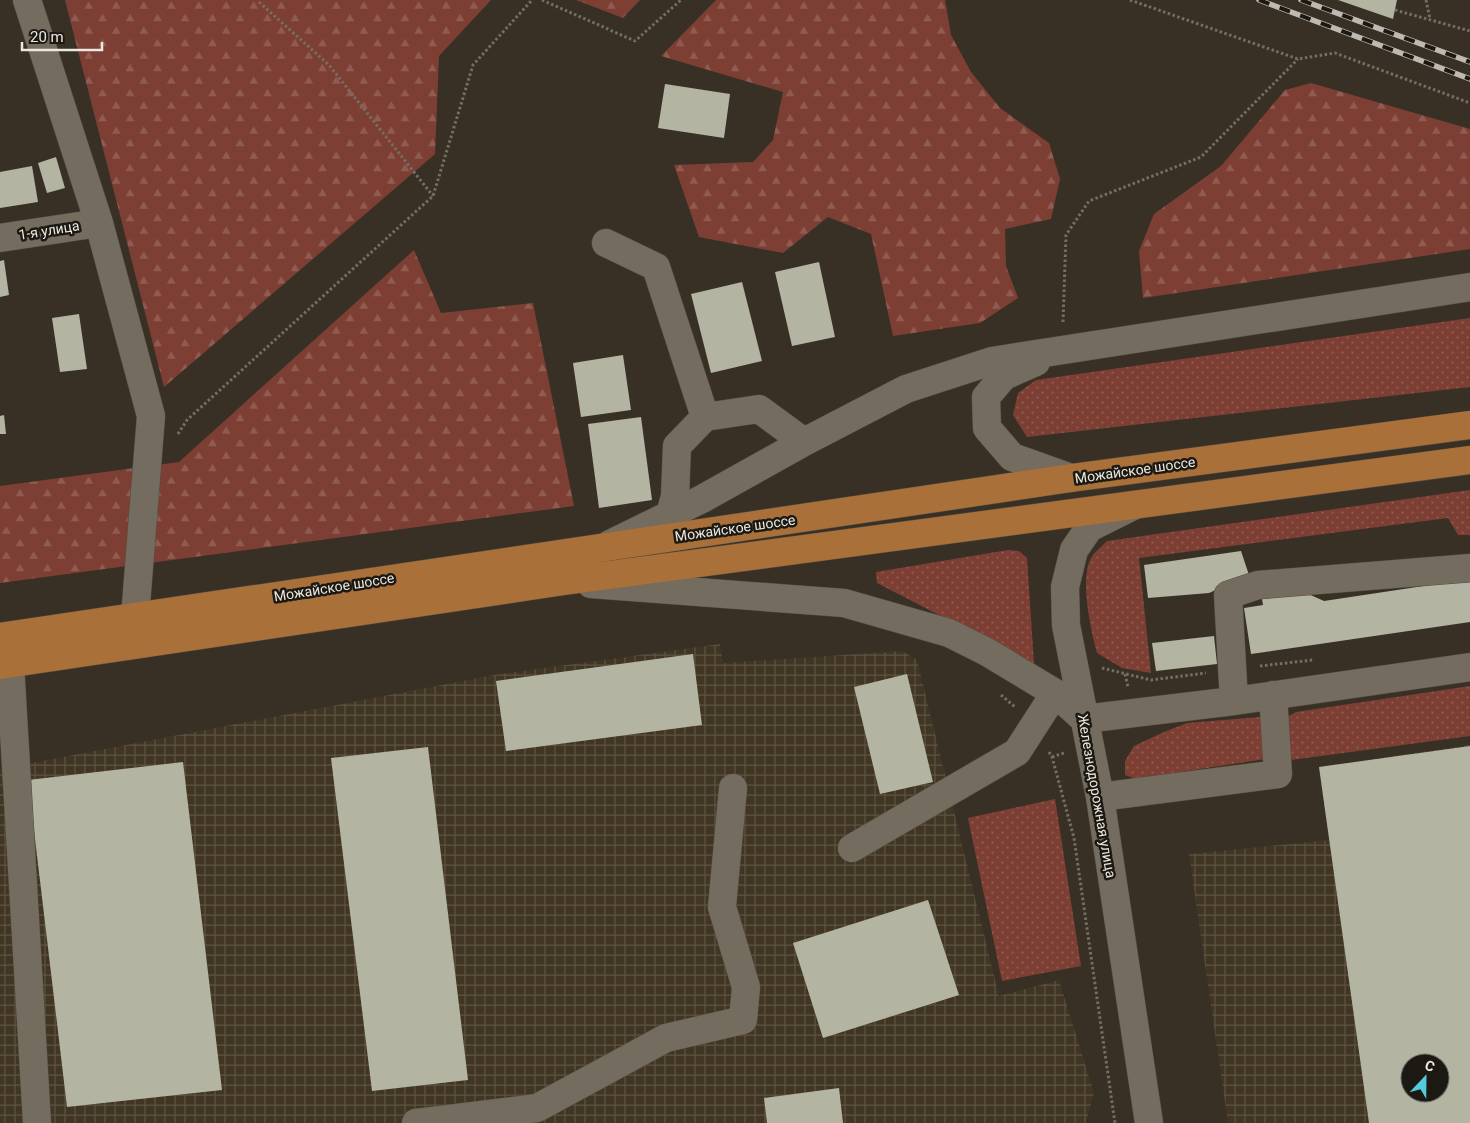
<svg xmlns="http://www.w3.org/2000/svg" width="1470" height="1123" font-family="Roboto,sans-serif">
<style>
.industrial{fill:url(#industrial-grid);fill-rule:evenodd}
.green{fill:url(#green-dots)}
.forest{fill:url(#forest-firs)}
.building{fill:#b4b4a3;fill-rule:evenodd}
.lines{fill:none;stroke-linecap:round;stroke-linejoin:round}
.minor-casing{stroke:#544e43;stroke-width:29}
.major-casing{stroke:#544e43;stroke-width:29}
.path{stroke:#746e63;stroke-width:3;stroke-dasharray:2.5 2.5;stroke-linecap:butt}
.minor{stroke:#746c5e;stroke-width:28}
.major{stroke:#a97039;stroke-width:28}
.rail-casing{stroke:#bfbab1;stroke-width:5.5}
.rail{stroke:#1c1913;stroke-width:4;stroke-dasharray:11;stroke-linecap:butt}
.labels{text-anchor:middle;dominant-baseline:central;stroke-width:5;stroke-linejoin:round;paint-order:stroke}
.street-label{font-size:14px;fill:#ece8df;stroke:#1c1913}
</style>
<defs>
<pattern id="industrial-grid" width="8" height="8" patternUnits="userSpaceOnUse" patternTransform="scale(1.25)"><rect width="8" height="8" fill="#413623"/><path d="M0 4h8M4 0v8" fill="none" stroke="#5d5342"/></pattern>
<pattern id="green-dots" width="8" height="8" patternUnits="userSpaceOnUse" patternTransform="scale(1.25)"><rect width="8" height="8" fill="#7d3f34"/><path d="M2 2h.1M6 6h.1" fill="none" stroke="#905b51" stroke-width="1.8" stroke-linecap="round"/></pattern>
<pattern id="forest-firs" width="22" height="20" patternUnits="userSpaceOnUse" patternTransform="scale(1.25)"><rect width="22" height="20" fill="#7d3f34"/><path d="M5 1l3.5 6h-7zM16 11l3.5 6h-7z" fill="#905b51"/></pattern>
</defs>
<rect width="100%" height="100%" fill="#383024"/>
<path class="industrial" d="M720,644L723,663L902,651L917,660L999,996L1059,980L1094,1093L1086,1123H0V769L494,675Z
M1470,745V1123H1228L1189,854L1329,840L1319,767ZM1410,1063H1440V1093H1410Z"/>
<path class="green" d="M1470,318V387L1027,437L1013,415L1018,393L1036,380Z
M1470,490V535H1458L1448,518L1139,558L1151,673L1122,668L1097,653C1091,630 1078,575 1093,555C1097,550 1103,545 1107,541Z
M1008,550L1019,551L1027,558L1034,664L877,583L876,572Z
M1470,686V736L1291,760L1287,717L1296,712Z
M1272,716L1278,757L1136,779L1125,775V761L1134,746L1164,732L1187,723Z
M1055,799L1081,966L1002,981L968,818Z"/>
<path class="forest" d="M65,0H491L439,56L435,154L164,387Z
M576,0H640L623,18Z
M716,0H945L951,35L971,72L1000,108L1049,143L1060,179L1051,219L1005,229L1006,266L1018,298L980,323L893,336L871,234L828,217L783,253L699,237L674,165L753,162L773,140L783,92L661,56Z
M1311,83L1470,129V249L1143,298L1139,251L1154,214L1221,166L1285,90Z
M414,250L441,313L533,303L574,506L0,583V486L179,462Z"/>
<path class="building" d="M1338,0H1397L1393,19Z
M665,84L730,94L724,138L658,128Z
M56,157L65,188L47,193L38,163Z
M32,166L38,202L0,208V172Z
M4,260L9,295L0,297V261Z
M819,262L835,337L792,346L775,272Z
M742,282L762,361L711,373L691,294Z
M79,314L87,369L60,372L52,318Z
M623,355L631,410L581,417L573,363Z
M4,415L6,434H0V416Z
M641,417L652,500L599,508L588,424Z
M1241,551L1249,575L1209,593L1148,598L1144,565Z
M1470,579V622L1251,654L1244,608L1263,605L1261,593L1295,588L1324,601Z
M1214,636L1217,664L1156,671L1152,643Z
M693,654L702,725L506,751L496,681Z
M907,674L933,782L880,794L854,687Z
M1470,746V1123H1369L1319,767ZM1410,1063H1440V1093H1410Z
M428,747L468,1080L372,1091L331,758Z
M183,762L222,1090L67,1107L28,780Z
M928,900L959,995L823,1038L793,943Z
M839,1088L843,1123H767L764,1098Z"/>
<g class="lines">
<g class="minor-casing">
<path id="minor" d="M27,0L99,223L151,416L135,617
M0,238L99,223
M606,243L656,267L705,417
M1036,362L1004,376L986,397L987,428L1012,457L1071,478
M1133,506L1089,528L1074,550L1065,587L1066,625L1100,797L1149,1123
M670,515L675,496L677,446L705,417L759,409L804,442
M610,544L702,499L804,442L906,389L992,361L1470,287
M591,584L844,603L949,633L987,652L1055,693L1084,719L1234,701L1470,667
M10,664L37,1123
M1234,701L1228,595L1258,585L1470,568
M1100,797L1278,774L1273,695
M852,848L1017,752L1055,693
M416,1123L537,1108L666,1038L743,1020L746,987L722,907L733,788"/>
</g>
<g class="major-casing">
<path id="major" d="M0,637L1071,478L1470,425
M0,665L564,581L1470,460"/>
</g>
<path class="path" d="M542,0L635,41L681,0
M1130,0L1298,59L1335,53L1470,103
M1426,0L1430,19
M259,2L329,65L433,196
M1395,10L1470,31
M1063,322L1066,235L1089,201L1201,157L1298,59
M178,434L187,420L433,196L473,65L532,0
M1260,666L1313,660
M1102,668L1151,680L1206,673
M1125,674L1128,687
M1001,695L1015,707
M1049,752L1052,757L1074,838L1115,1123
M1052,757L1064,753"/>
<use href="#minor" class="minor"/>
<use href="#major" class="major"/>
<g class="rail-casing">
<path id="rail" d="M1259,0L1470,79
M1301,0L1470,62"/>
</g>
<use href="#rail" class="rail"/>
</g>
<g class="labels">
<g class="street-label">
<text transform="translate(49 230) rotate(-9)">1-я улица</text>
<text transform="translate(1135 470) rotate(-8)">Можайское шоссе</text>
<text transform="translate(735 528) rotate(-8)">Можайское шоссе</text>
<text transform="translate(334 587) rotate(-9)">Можайское шоссе</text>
<text transform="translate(1097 796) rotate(80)">Железнодорожная улица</text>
</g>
</g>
<g transform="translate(1425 1078) rotate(22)"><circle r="24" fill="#1c1913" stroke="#6f6c65"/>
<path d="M0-4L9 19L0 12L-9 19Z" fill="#54cadd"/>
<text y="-8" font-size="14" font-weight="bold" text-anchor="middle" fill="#ece8df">С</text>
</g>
<path d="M22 42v8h80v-8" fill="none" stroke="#ece8df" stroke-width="2.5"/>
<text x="30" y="42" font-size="15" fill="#ece8df" stroke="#1c1913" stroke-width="4" paint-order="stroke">20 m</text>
</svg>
